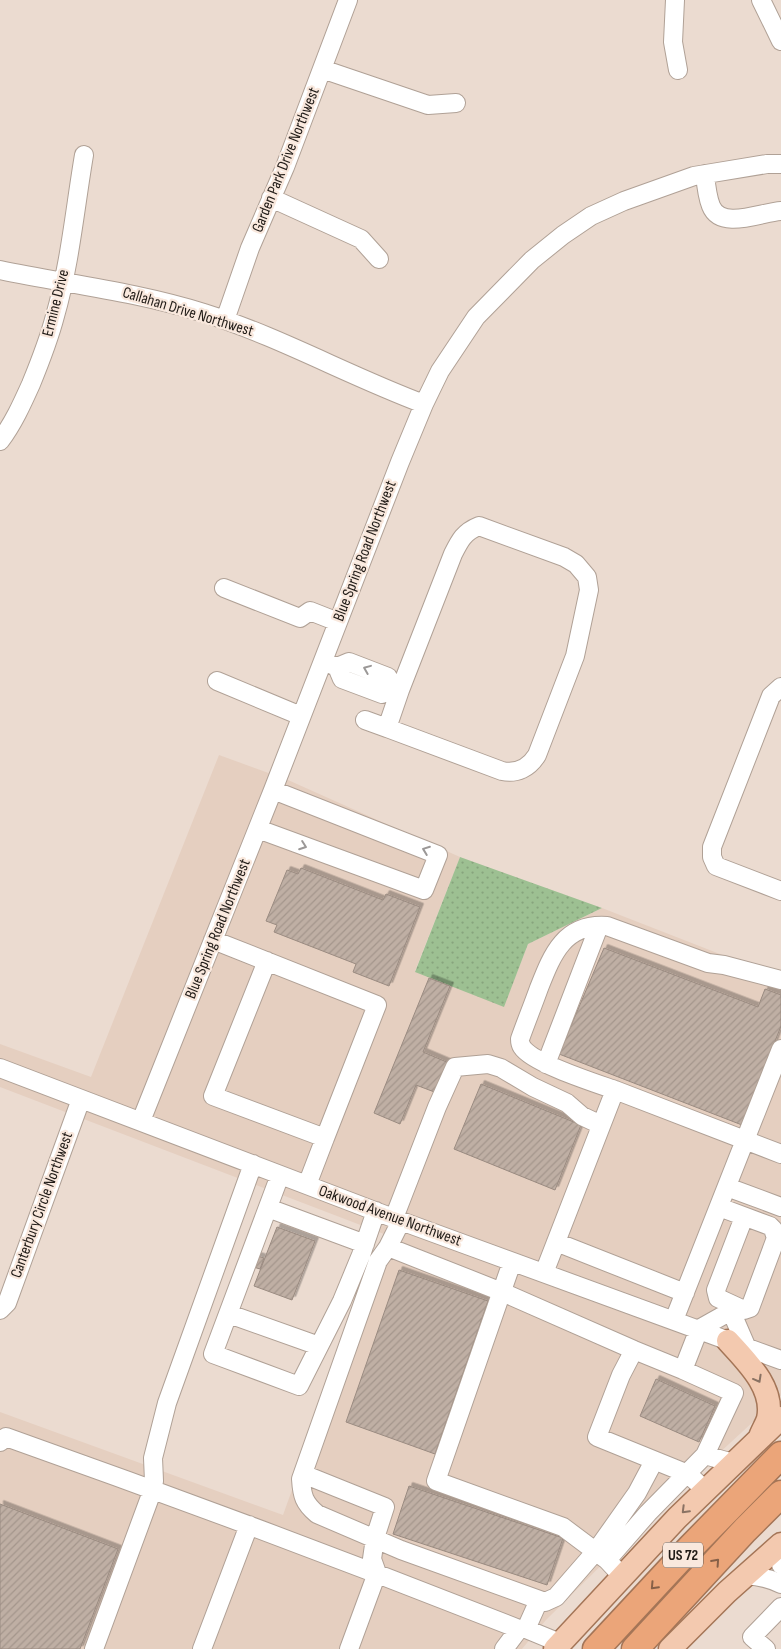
<svg xmlns="http://www.w3.org/2000/svg" width="781" height="1649" font-family="'Sofia Sans Condensed',sans-serif">
<style>
.built{fill:#e5cfc0}
.grass{fill:url(#grass-dots)}
.building{fill:url(#building-hatch);stroke:#9a8b81;filter:url(#shadow)}
.lines{fill:none;stroke-linecap:round;stroke-linejoin:round}
.minor-casing{stroke:#b0a196;stroke-width:20}
.major-casing{stroke:#a47557;stroke-width:25}
.highway-casing{stroke:#a47557;stroke-width:29}
.minor{stroke:#fff;stroke-width:18}
.major{stroke:#f3c9af;stroke-width:22}
.highway{stroke:#eba579;stroke-width:26}
.oneway{stroke:#9b9897}
.oneway2{stroke:#8a7263}
.oneway3{stroke:#866048}
.labels{text-anchor:middle;dominant-baseline:central;stroke-width:4.5;stroke-linejoin:round;paint-order:stroke}
.shield{fill:#f9e8dd;stroke:#615852;stroke-width:1}
.shield-label{font-size:15px;font-weight:bold;fill:#201b17}
.street-label{font-size:16px;fill:#201b17;stroke:#f9e8dd}
</style>
<defs>
<pattern id="grass-dots" width="8" height="8" patternUnits="userSpaceOnUse" patternTransform="scale(1.25)"><rect width="8" height="8" fill="#9dc092"/><path d="M2 2h.1M6 6h.1" fill="none" stroke="#87a47d" stroke-width="1.8" stroke-linecap="round"/></pattern>
<pattern id="building-hatch" width="6" height="6" patternUnits="userSpaceOnUse" patternTransform="scale(1.25)"><rect width="6" height="6" fill="#bfafa4"/><path d="M-1 1l2-2M0 6l6-6M5 7l2-2" fill="none" stroke="#a4968c"/></pattern>
<filter id="shadow"><feDropShadow dx="3.5" dy="-3.5" stdDeviation="0" flood-color="#0004"/></filter>
</defs>
<rect width="100%" height="100%" fill="#ebdbd0"/>
<path class="built" d="M219,755L288,780L460,857L415,971L504,1006L528,944L602,908L781,978V1396L653,1514L546,1620L522,1649H0V1412L283,1515L384,1234L0,1087V1044L91,1077Z"/>
<path class="grass" d="M460,857L602,908L528,944L504,1007L415,972Z"/>
<path class="building" d="M301,868L383,900L386,894L420,907L389,986L353,972L356,964L274,932L277,925L266,921L287,870L298,874Z
M604,948L758,1007L765,989L781,995V1026L742,1125L559,1054Z
M429,978L450,986L423,1052L449,1063L437,1093L416,1085L400,1124L374,1113Z
M481,1084L581,1125L555,1190L454,1149Z
M277,1227L315,1241L292,1300L254,1286Z
M254,1255L264,1258L260,1269L250,1266Z
M399,1270L488,1301L435,1454L346,1422Z
M656,1379L715,1406L699,1442L640,1416Z
M409,1486L563,1538L547,1585L393,1534Z
M0,1504L118,1549L80,1649H0Z"/>
<g class="lines">
<g class="minor-casing">
<path id="minor" d="M675,0L673,42L678,70
M761,0L781,41
M322,69L428,105L456,103
M705,174C706,185 707,196 711,206C721,231 762,212 781,211
M271,198L361,239L379,259
M0,270C68,284 137,292 204,313C280,337 349,376 424,404
M225,320L250,248L285,167L348,0
M0,441C13,424 22,404 31,384C40,362 49,339 55,316C70,264 75,208 84,155
M224,588L300,618L310,611L338,622
M323,661L337,667L349,662L388,677L392,687L382,694L342,679L337,667
M217,681L301,716
M392,687L400,690L453,554C460,540 464,532 479,526L564,557L576,564L587,577L589,590L575,656L537,755C529,768 517,774 502,771L387,728L400,690
M781,687L771,696L712,847V857L716,866L781,891
M365,720L387,728
M258,829L424,890L438,855L273,790
M213,940L377,1005L325,1138L213,1096L267,961
M546,1064L599,926
M0,1068L401,1221L781,1360
M615,1090C595,1083 532,1063 522,1047C520,1044 520,1042 520,1039C526,1022 533,1005 539,988C552,955 564,923 607,926L708,963L724,965L781,980
M141,1121L273,790L400,462L424,404L440,371L476,317L532,260L563,235L591,216L624,201L694,176L767,164H781
M280,1175L213,1354L299,1386L342,1301L361,1255L376,1211
M307,1185L325,1138
M727,1187L781,1207
M719,1207L770,1226L773,1229L776,1238L750,1308L744,1310L718,1298L716,1290L744,1217
M268,1208L365,1244
M394,1218L437,1107L455,1067L488,1064L501,1068L533,1087L567,1103L582,1116L601,1125
M401,1221L388,1247L378,1261L301,1479C302,1496 304,1503 317,1514L401,1550L545,1602L556,1597L596,1551L637,1493L654,1461
M556,1242L685,1293
M388,1247L502,1292L634,1350L683,1370L699,1329L731,1311L733,1305
M512,1262L436,1481L563,1527L607,1560L622,1576
M544,1273L615,1090L781,1154
M0,1310L7,1303L81,1099
M731,1311L747,1348
M229,1314L319,1346
M674,1320L781,1049
M634,1350L621,1375L597,1437L688,1474L705,1490
M683,1370L734,1393L705,1455
M0,1442L6,1437C178,1498 349,1562 519,1629H526L560,1643
M303,1474L385,1507L375,1538L372,1559L377,1573L349,1649
M607,1560L648,1513L705,1455L733,1463
M781,1560V1565
M746,1575C759,1576 769,1578 781,1584
M526,1629L539,1600
M94,1649L150,1497L154,1481L153,1458L167,1403L253,1164
M202,1649L249,1525
M504,1649L519,1629
M766,1649L752,1637L781,1607"/>
</g>
<g class="major-casing">
<path id="major" d="M728,1341C746,1361 775,1388 768,1419C766,1425 762,1431 760,1437
M555,1649L677,1518L781,1418
M670,1649L727,1592L781,1544"/>
</g>
<g class="highway-casing">
<path id="highway" d="M596,1649L690,1548L781,1455
M635,1649L745,1530L781,1494"/>
</g>
<use href="#minor" class="minor"/>
<use href="#major" class="major"/>
<use href="#highway" class="highway"/>
</g>
<defs><path id="oneway-chevron" d="M-2-3.5L2.5 0L-2 3.5" fill="none" stroke-width="1.6" stroke-linecap="round" stroke-linejoin="round" transform="scale(1.25)"/></defs>
<g class="oneway">
<use href="#oneway-chevron" transform="translate(367 669) rotate(-158)"/>
<use href="#oneway-chevron" transform="translate(303 846) rotate(20)"/>
<use href="#oneway-chevron" transform="translate(426 850) rotate(-159)"/>
</g>
<g class="oneway2">
<use href="#oneway-chevron" transform="translate(758 1379) rotate(61)"/>
<use href="#oneway-chevron" transform="translate(685 1510) rotate(135)"/>
</g>
<g class="oneway3">
<use href="#oneway-chevron" transform="translate(716 1562) rotate(-48)"/>
<use href="#oneway-chevron" transform="translate(654 1586) rotate(133)"/>
</g>
<g class="labels">
<rect class="shield" x="663" y="1542.5" width="40" height="25" rx="4"/>
<g class="shield-label">
<text x="683" y="1555">US 72</text>
</g>
<g class="street-label">
<text transform="translate(286 160) rotate(-68)">Garden Park Drive Northwest</text>
<text transform="translate(56 303) rotate(-76)">Ermine Drive</text>
<text transform="translate(188 312) rotate(17)">Callahan Drive Northwest</text>
<text transform="translate(365 551) rotate(-69)">Blue Spring Road Northwest</text>
<text transform="translate(218 929) rotate(-68)">Blue Spring Road Northwest</text>
<text transform="translate(42 1205) rotate(-70)">Canterbury Circle Northwest</text>
<text transform="translate(390 1216) rotate(20)">Oakwood Avenue Northwest</text>
</g>
</g>
</svg>
